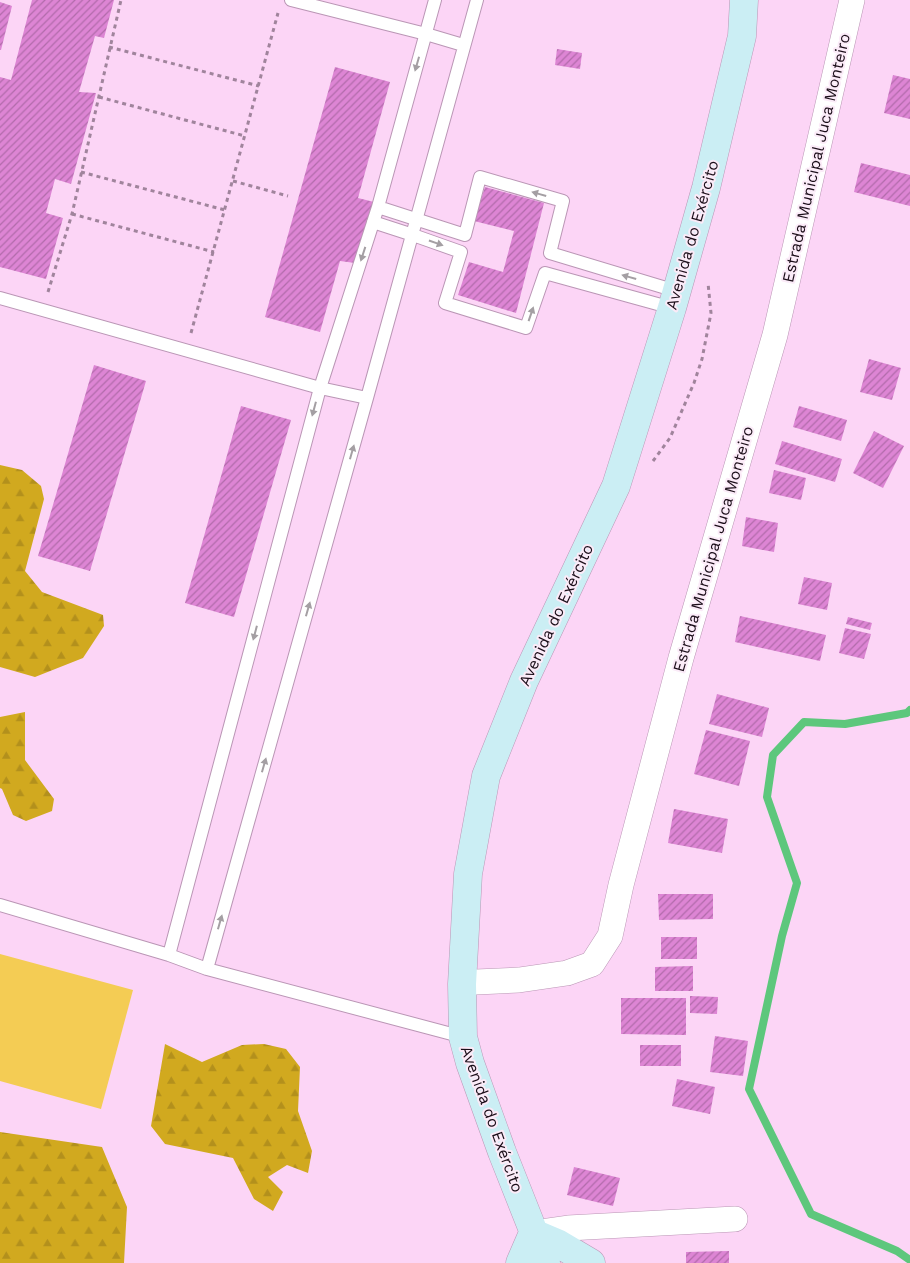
<svg xmlns="http://www.w3.org/2000/svg" width="910" height="1263" font-family="'Work Sans',sans-serif">
<style>
.forest{fill:url(#forest-firs)}
.park{fill:#f4cc54}
.lines{fill:none;stroke-linecap:round;stroke-linejoin:round}
.stream{stroke:#5dc77c;stroke-width:8}
.building{fill:url(#building-hatch)}
.lane-casing{stroke:#ba96b5;stroke-width:14}
.street-casing{stroke:#ba96b5;stroke-width:26}
.secondary-casing{stroke:#ba96b5;stroke-width:29}
.path{stroke:#a0849c;stroke-width:3;stroke-dasharray:4 4;stroke-linecap:butt}
.lane{stroke:#fff;stroke-width:12}
.street{stroke:#fff;stroke-width:25}
.secondary{stroke:#cbeef4;stroke-width:28}
.oneway{fill:#a49fa3}
.labels{text-anchor:middle;dominant-baseline:central;stroke-width:4;stroke-linejoin:round;paint-order:stroke}
.street-label{font-size:16px;fill:#1b0e19;stroke:#fbebf8}
</style>
<defs>
<pattern id="forest-firs" width="22" height="20" patternUnits="userSpaceOnUse" patternTransform="scale(1.25)"><rect width="22" height="20" fill="#d1a91f"/><path d="M5 1l3.5 6h-7zM16 11l3.5 6h-7z" fill="#b3901c"/></pattern>
<pattern id="building-hatch" width="6" height="6" patternUnits="userSpaceOnUse" patternTransform="scale(1.25)"><rect width="6" height="6" fill="#dd85d4"/><path d="M-1 1l2-2M0 6l6-6M5 7l2-2" fill="none" stroke="#b26bab"/></pattern>
</defs>
<rect width="100%" height="100%" fill="#fcd5f6"/>
<path class="forest" d="M0,465L22,470L41,486L44,499L25,571L42,592L103,615L104,626L83,658L35,677L0,667Z
M25,712V760L54,799L52,811L26,821L13,815L2,789L0,788V717Z
M165,1044L202,1062L242,1045L264,1044L286,1049L300,1067L298,1111L312,1151L308,1173L287,1165L268,1177L283,1192L273,1211L254,1199L233,1158L165,1144L151,1126Z
M0,1132L102,1147L127,1207L124,1263H0Z"/>
<path class="park" d="M0,954L133,990L101,1109L0,1081Z"/>
<g class="lines">
<path class="stream" d="M910,710L907,713L845,724L804,722L773,755L767,797L797,883L782,936L749,1089L811,1214L897,1251L910,1260"/>
</g>
<path class="building" d="M32,0H114L104,38L95,36L79,92L96,93L71,184L55,179L46,213L63,218L46,279L0,267V77L11,80Z
M0,2L12,6L1,50H0Z
M557,49L582,53L580,69L555,65Z
M335,67L390,82L358,198L374,202L355,263L340,261L320,332L265,317Z
M893,75L910,79V119L884,113Z
M861,163L910,175V206L854,192Z
M485,187L544,203L516,313L458,295L469,262L503,272L514,231L474,221Z
M869,359L901,368L892,400L860,392Z
M94,365L146,381L90,571L38,556Z
M241,406L291,420L234,617L185,603Z
M799,406L847,420L841,441L793,427Z
M874,431L904,446L883,488L853,473Z
M782,441L842,459L835,482L775,464Z
M774,470L806,478L801,500L769,493Z
M746,517L778,523L774,552L742,546Z
M804,577L832,583L827,610L798,604Z
M740,616L826,635L820,661L735,642Z
M848,617L872,623L870,630L846,624Z
M845,628L871,634L864,659L839,653Z
M717,694L769,708L762,737L709,724Z
M706,730L750,741L739,786L694,774Z
M674,809L728,819L722,853L668,843Z
M658,894H713V919L659,920Z
M661,937H697V959H661Z
M693,966V991H655V967Z
M690,996L718,997L717,1014L690,1013Z
M621,998H686V1035L621,1034Z
M715,1036L748,1041L743,1076L710,1072Z
M640,1045H681V1066H640Z
M677,1079L715,1087L710,1114L672,1106Z
M574,1167L620,1178L613,1206L567,1195Z
M729,1251V1263H686V1252Z"/>
<g class="lines">
<g class="lane-casing">
<path id="lane" d="M291,0L426,34L463,45
M378,207L465,235L480,177L563,201L550,253L676,291
M373,222L413,235L461,252L445,303L526,328L545,273L672,308
M0,298L320,388L367,398
M0,905L169,955L207,969L463,1037
M169,955L320,388L378,207L435,0
M207,969L367,398L477,0"/>
</g>
<g class="street-casing">
<path id="street" d="M462,984L476,982L519,980L567,973L592,964L610,936L621,885L681,658L775,335L852,0
M533,1233L568,1228L735,1219"/>
</g>
<g class="secondary-casing">
<path id="secondary" d="M533,1233L559,1244L591,1263
M520,1263L533,1233
M546,1263L502,1152L470,1063L463,1037L462,984L468,874L486,776L524,681L616,486L672,308L706,188L742,36L744,0"/>
</g>
<path class="path" d="M109,47L259,86
M99,97L245,136
M81,172L225,210
M233,181L288,196
M72,214L214,252
M48,292L72,214L121,0
M191,333L278,13
M653,461L670,438L694,383L702,359L711,313L708,283"/>
<use href="#lane" class="lane"/>
<use href="#street" class="street"/>
<use href="#secondary" class="secondary"/>
</g>
<defs><path id="oneway-solid" d="M-6-.8H1V-3.2L6.5 0L1 3.2V.8H-6Z" transform="scale(1.25)"/></defs>
<g class="oneway">
<use href="#oneway-solid" transform="translate(417 64) rotate(106)"/>
<use href="#oneway-solid" transform="translate(539 194) rotate(-164)"/>
<use href="#oneway-solid" transform="translate(436 243) rotate(19)"/>
<use href="#oneway-solid" transform="translate(363 254) rotate(108)"/>
<use href="#oneway-solid" transform="translate(629 277) rotate(-164)"/>
<use href="#oneway-solid" transform="translate(531 314) rotate(-71)"/>
<use href="#oneway-solid" transform="translate(314 409) rotate(105)"/>
<use href="#oneway-solid" transform="translate(352 452) rotate(-74)"/>
<use href="#oneway-solid" transform="translate(308 609) rotate(-74)"/>
<use href="#oneway-solid" transform="translate(255 633) rotate(105)"/>
<use href="#oneway-solid" transform="translate(264 765) rotate(-74)"/>
<use href="#oneway-solid" transform="translate(220 922) rotate(-74)"/>
</g>
<g class="labels">
<g class="street-label">
<text transform="translate(816 158) rotate(-77)">Estrada Municipal Juca Monteiro</text>
<text transform="translate(692 235) rotate(-74)">Avenida do Exército</text>
<text transform="translate(713 549) rotate(-74)">Estrada Municipal Juca Monteiro</text>
<text transform="translate(556 615) rotate(-65)">Avenida do Exército</text>
<text transform="translate(492 1119) rotate(70)">Avenida do Exército</text>
</g>
</g>
</svg>
